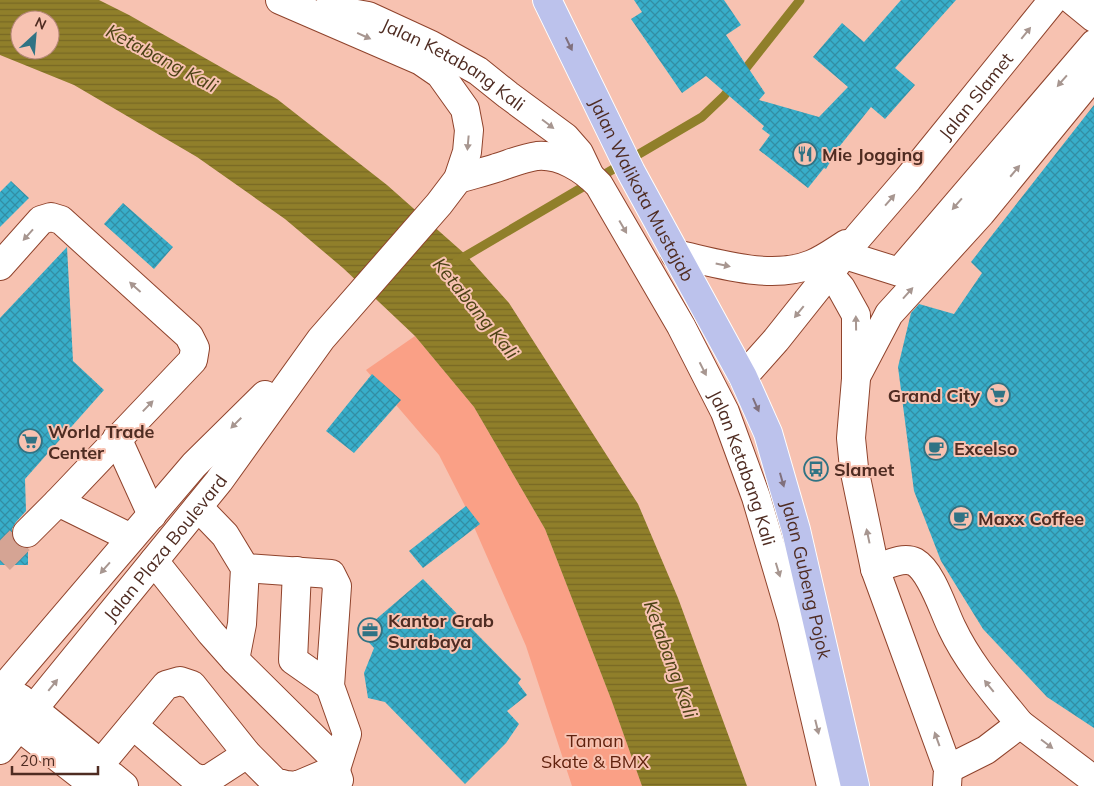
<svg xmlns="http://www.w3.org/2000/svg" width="1094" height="786" font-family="Mulish,sans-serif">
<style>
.green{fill:#faa086}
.water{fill:url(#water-rules);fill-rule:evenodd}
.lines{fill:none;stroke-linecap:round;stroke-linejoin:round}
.stream{stroke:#907f2a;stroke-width:9}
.building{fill:url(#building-cross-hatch)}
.minor-tunnel{stroke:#d5a494;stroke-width:28;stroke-dasharray:28 14;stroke-linecap:butt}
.minor-casing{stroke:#8f432c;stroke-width:30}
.major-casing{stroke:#fff;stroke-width:30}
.minor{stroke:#fff;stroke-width:28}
.major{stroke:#bcc2ec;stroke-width:28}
.oneway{fill:#a79690}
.oneway2{fill:#80707d}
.labels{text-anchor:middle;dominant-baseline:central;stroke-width:4;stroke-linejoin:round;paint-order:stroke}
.street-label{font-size:18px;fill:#4f2c22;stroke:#f7c2b1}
.poi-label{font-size:18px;font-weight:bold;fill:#4f2c22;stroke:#f7c2b1;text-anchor:start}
.park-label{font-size:18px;fill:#61220e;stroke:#f7c2b1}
.water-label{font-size:19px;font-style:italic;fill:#4c4215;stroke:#f7c2b1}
</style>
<defs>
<pattern id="water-rules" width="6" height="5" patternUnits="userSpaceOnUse" patternTransform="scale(1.25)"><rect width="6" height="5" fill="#907f2a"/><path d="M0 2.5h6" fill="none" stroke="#786824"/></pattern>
<pattern id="building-cross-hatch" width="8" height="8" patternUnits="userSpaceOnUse" patternTransform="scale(1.25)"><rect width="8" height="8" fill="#38aeca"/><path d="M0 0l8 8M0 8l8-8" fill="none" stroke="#328ea4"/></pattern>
</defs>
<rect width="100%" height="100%" fill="#f7c2b1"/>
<path class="green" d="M415,336L474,407L545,529L611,699L642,786H572L526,646L464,504L439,455L366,370Z"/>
<path class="water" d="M0,0H99L129,15L277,99L387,185L466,255L509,303L638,504L678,598L747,786H642L611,699L545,529L474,407L415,336L343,268L285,219L197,157L74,85L0,55ZM20,20H50V50H20Z"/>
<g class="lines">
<path class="stream" d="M457,261L702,117L724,96L800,0"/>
</g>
<path class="building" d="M634,0H724L741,25L726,35L765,93L759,100L819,117L848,87L813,57L842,23L864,42L901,0H956L895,68L915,85L885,119L871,107L839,147L826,169L824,168L808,188L759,150L770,135L762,129L764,126L706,76L682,93L631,19L642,12Z
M1094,105V728L1047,697L983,629L941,561L914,491L898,367L911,313L919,304L954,314L982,273L971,262Z
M11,181L29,198L0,227V192Z
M123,203L173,247L154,269L104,224Z
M67,247L73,361L104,390L25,479L26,511L16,522L12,529V537L16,544L22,548H28V565H0V318Z
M372,374L401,400L354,453L326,431Z
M466,506L480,524L423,568L409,551Z
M423,579L521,679L518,683L527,695L507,711L519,724L506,743L465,784L385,702L368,698L364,673L374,648L360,633Z"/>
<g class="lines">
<path class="minor-tunnel" d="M0,560L27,533"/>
<g class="minor-casing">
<g id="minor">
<path d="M1072,0L1094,18"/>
<path id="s1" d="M328,9L368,16L431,45L478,71L508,95L565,137L579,153L590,176"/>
<path id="s2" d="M458,179C471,175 484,172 496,168C509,164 523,158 537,156C560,154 584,169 599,185L681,326L725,412L756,497L792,619L831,786"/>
<path d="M675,254C717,263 771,281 812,264C824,259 835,251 846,244"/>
<path d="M845,255L899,272L1094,44"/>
<path d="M0,266L41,220L51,217L61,220L189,336L195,348L193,360L58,502"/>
<path d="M829,274L841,288L856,315V379L851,438L854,468L875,569L948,769L947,786"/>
<path d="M858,373L889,314L981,213L1094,75"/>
<path id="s3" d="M743,377L776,340L858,237L908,179L1053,0"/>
<path d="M117,438L152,515"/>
<path d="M198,507L225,535L245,568L242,624L235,660"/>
<path d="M27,533L58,502L131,538"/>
<path d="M154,561L211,633L235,660L330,754L339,780"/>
<path d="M875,569C887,565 903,556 915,562C932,572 943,610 952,628C969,664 995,693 1020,724"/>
<path d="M297,571L293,660L330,686"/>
<path d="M0,692L194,465L265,395"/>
<path d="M20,698L101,764"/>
<path d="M0,712L87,780L112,776L124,786"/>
<path d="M133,725L192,776L201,780L210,778L247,754"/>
<path id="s4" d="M0,750L219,481L321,339L439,204L458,179L467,152L469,130L465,109L440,74L421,61L280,0"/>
<path d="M948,769L986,750L1020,724L1094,780"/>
<path d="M87,780L166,685L180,681L192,685L247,754L275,782L286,785L296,786L336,769L347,734L330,686L337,586L331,574L245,568"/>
</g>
</g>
<g class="major-casing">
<g id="major">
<path id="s5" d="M547,0L631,172L743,377L768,433L796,530L855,786"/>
</g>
</g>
<use href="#minor" class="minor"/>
<use href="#major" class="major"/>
</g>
<defs><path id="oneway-solid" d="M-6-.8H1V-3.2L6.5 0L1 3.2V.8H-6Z" transform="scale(1.25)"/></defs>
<g class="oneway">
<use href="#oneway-solid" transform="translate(1026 33) rotate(-51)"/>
<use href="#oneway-solid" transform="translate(364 36) rotate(24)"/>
<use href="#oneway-solid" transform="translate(1062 81) rotate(131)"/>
<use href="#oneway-solid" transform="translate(548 124) rotate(37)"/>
<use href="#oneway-solid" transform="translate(468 143) rotate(95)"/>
<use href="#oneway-solid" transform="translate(1015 171) rotate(-50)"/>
<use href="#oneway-solid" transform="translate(890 200) rotate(-49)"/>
<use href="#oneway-solid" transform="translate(957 204) rotate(131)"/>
<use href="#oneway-solid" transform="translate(623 227) rotate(60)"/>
<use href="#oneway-solid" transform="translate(28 235) rotate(132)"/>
<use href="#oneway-solid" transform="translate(723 265) rotate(12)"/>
<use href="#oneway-solid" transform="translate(135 287) rotate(-138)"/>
<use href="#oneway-solid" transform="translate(908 293) rotate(-48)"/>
<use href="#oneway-solid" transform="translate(799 312) rotate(129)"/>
<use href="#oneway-solid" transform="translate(856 323) rotate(-91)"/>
<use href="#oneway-solid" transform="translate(703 369) rotate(63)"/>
<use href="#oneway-solid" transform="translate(148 406) rotate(-46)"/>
<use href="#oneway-solid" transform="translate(236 423) rotate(135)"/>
<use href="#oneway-solid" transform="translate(868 536) rotate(-102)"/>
<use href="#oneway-solid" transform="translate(105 568) rotate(131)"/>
<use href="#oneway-solid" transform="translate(778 570) rotate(73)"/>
<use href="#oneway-solid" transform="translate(53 685) rotate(-51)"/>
<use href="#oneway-solid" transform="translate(989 686) rotate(-129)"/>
<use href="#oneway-solid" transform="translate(817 727) rotate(76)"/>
<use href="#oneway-solid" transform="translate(937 739) rotate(-110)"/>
<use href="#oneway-solid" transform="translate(1047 744) rotate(37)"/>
</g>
<g class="oneway2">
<use href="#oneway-solid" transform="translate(569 44) rotate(64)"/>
<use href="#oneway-solid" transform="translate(756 405) rotate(66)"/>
<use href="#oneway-solid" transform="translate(782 480) rotate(74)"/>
</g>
<defs>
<g id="restaurant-ring" transform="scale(1.25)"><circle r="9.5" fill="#f7c2b1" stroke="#307384" stroke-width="1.5"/><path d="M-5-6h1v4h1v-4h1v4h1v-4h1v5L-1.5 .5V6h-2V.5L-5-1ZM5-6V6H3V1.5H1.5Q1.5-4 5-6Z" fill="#307384"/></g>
<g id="supermarket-ring" transform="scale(1.25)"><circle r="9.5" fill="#f7c2b1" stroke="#307384" stroke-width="1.5"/><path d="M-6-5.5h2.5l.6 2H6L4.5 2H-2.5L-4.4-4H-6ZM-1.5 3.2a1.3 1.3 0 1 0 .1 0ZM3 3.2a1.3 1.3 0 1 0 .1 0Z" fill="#307384"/></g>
<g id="cafe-ring" transform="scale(1.25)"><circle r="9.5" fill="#f7c2b1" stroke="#307384" stroke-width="1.5"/><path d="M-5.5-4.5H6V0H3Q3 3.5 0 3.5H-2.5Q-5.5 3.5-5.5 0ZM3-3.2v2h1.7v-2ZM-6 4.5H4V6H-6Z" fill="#307384"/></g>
<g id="bus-ring" transform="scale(1.25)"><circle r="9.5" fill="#f7c2b1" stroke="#307384" stroke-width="1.5"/><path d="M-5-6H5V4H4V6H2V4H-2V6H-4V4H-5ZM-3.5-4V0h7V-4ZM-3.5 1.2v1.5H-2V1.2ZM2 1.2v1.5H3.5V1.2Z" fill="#307384"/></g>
<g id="office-ring" transform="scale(1.25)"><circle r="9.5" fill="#f7c2b1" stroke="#307384" stroke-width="1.5"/><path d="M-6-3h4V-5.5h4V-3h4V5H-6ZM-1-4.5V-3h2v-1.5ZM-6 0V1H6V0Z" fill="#307384"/></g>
</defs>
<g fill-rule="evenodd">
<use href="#restaurant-ring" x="805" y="154"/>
<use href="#supermarket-ring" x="998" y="395"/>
<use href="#supermarket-ring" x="30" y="441"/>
<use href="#cafe-ring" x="936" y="448"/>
<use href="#bus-ring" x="816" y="469"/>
<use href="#cafe-ring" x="961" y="518"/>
<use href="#office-ring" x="370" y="630"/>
</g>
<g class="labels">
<g class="street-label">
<text stroke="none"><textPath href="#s1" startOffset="139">Jalan Ketabang Kali</textPath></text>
<text stroke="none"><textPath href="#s3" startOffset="365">Jalan Slamet</textPath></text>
<text stroke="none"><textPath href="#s5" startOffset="212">Jalan Walikota Mustajab</textPath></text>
<text stroke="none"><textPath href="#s2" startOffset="471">Jalan Ketabang Kali</textPath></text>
<text stroke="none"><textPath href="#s4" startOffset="261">Jalan Plaza Boulevard</textPath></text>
<text stroke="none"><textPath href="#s5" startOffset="638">Jalan Gubeng Pojok</textPath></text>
</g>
<g class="poi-label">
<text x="822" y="154">Mie Jogging</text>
<text x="980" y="395" text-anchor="end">Grand City</text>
<text x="48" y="431">World Trade<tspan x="48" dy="21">Center</tspan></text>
<text x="954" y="448">Excelso</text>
<text x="834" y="469">Slamet</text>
<text x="978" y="518">Maxx Coffee</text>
<text x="388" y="620">Kantor Grab<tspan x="388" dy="21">Surabaya</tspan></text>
</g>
<g class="park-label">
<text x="595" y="740">Taman<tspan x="595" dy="21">Skate &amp; BMX</tspan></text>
</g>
<g class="water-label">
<text transform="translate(162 58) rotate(28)">Ketabang Kali</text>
<text transform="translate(476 308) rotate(51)">Ketabang Kali</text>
<text transform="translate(671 659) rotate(70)">Ketabang Kali</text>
</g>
</g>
<g transform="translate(35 35) rotate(26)"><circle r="24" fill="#f7c2b1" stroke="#b48678"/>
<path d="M0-4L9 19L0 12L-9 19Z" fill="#307384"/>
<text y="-8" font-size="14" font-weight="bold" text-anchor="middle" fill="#4f2c22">N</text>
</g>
<path d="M12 766v8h86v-8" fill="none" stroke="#4f2c22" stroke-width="2.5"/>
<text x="20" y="766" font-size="15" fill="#4f2c22" stroke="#f7c2b1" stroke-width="4" paint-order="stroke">20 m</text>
</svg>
